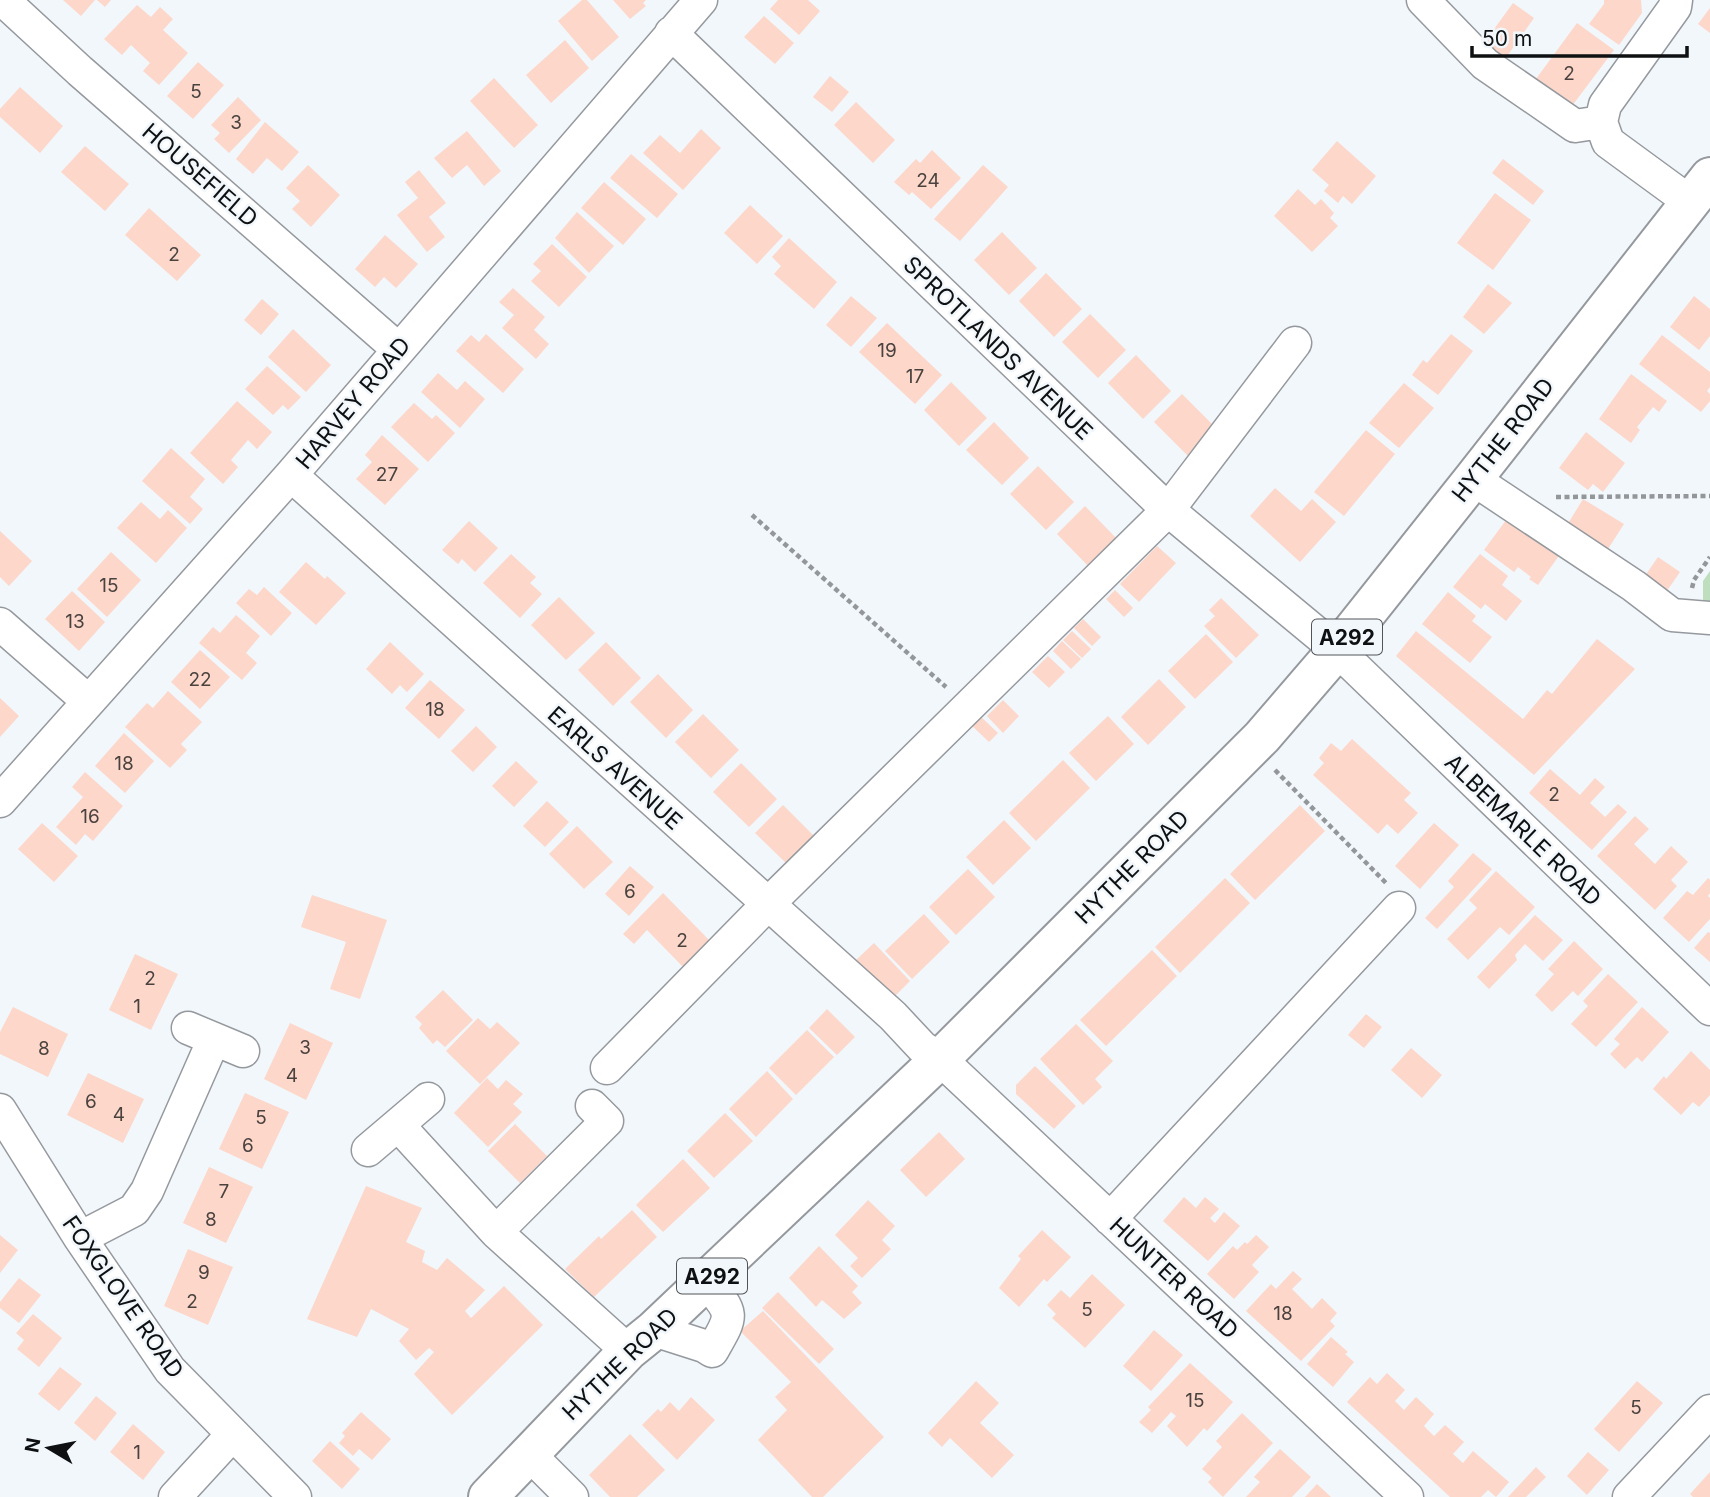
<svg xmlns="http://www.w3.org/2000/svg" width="1710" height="1497" font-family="Inter,sans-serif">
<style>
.green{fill:#bedebe}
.building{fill:#fcd7ca}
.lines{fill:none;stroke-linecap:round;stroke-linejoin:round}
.minor-casing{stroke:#95999e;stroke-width:35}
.major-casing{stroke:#95999e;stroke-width:42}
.path{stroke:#93979a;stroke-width:4.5;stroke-dasharray:5 3.5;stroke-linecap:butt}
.minor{stroke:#fff;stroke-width:32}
.major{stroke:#fff;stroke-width:38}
.labels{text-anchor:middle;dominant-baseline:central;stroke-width:5;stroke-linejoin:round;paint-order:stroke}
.number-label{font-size:19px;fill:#4a423f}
.shield{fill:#f2f7fc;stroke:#525558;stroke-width:2}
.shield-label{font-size:21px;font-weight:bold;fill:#0e1011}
.street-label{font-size:23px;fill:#0e1011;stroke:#f2f7fc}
</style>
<rect width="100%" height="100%" fill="#f2f7fc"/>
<path class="green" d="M1710,571V608L1703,609V581Z"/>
<path class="building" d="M63,0H95L81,16Z
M97,0H111L105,7Z
M582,0H587L619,37L592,61L558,21Z
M613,0H646L643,3L646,6L630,19Z
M778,0H808L820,11L799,35L770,9Z
M1604,0H1641L1642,13L1619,45L1589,24L1604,4Z
M1513,3L1534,18L1503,62L1481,47Z
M137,5L151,17L160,7L173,19L163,30L188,53L159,85L143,71L150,63L131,45L122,55L104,39Z
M1710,8V33L1698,24Z
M764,16L794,43L775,64L744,37Z
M1577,23L1614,50L1569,110L1533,83Z
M565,40L589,68L551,103L526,75Z
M198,62L224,85L193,119L167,96Z
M830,76L849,92L832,112L813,97Z
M494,78L538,125L514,148L470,101Z
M20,87L63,126L40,153L0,117V109Z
M238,97L261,120L229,153L214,139L220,133L211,125Z
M856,102L895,140L873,163L834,125Z
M265,122L299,152L282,171L267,158L253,174L236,159Z
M701,129L721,148L683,190L643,153L660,135L680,153Z
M467,131L501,171L484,186L467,165L452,178L434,158Z
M1337,141L1376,176L1352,204L1343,196L1338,203L1324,191L1329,185L1312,170Z
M85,146L129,184L105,211L61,172Z
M932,150L961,178L931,209L912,192L909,195L894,182L916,159L920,163Z
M631,154L678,194L657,218L610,178Z
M1503,159L1544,191L1533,205L1492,173Z
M308,165L340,195L311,227L292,209L300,201L286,188Z
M983,165L1008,187L960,241L934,219Z
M419,170L446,203L429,217L445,237L427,252L397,215L418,198L405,182Z
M604,182L646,219L623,245L581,208Z
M1298,189L1315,205L1321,199L1334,213L1330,218L1338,226L1312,252L1274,216Z
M1495,193L1531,220L1493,270L1457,243Z
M750,205L783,236L757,264L724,233Z
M149,208L201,255L177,281L125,235Z
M577,212L614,246L589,273L555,238Z
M1002,232L1037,268L1009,295L974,260Z
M385,235L418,264L396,288L384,277L375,287L355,269Z
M789,238L837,282L814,309L774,274L781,266L772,257Z
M552,244L587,277L559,307L531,281L541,271L533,264Z
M1046,273L1082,309L1054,337L1019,301Z
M1488,284L1512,303L1484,334L1463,317Z
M513,288L545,317L534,330L549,344L536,359L502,328L514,315L499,302Z
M851,296L877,318L851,347L826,325Z
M1694,296L1710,309V336L1699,350L1670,327Z
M262,299L279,314L261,335L244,320Z
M1090,314L1126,350L1098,378L1062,342Z
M887,323L942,375L915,404L859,352Z
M293,329L331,365L306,392L268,357Z
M486,334L524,369L503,393L456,351L471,335L479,342Z
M1451,334L1473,351L1438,395L1412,375L1423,360L1427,363Z
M1662,335L1710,372V387L1707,391L1710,394V401L1701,412L1639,364Z
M1136,355L1171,391L1143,419L1108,383Z
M267,366L301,397L288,410L283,405L273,415L245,389Z
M438,373L457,390L465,381L485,399L460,428L421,392Z
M1631,374L1667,401L1659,412L1653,407L1637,427L1640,430L1631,443L1599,419Z
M951,382L987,418L959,446L924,410Z
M1404,383L1434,408L1399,448L1369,423Z
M1182,394L1217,429L1189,457L1154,422Z
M237,401L272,432L257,449L248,440L231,460L238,467L223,484L190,453Z
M414,403L432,419L436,415L455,433L428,462L391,427Z
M994,422L1029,458L1002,485L966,450Z
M1366,430L1395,454L1344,516L1314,492Z
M1586,432L1625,463L1603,492L1593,484L1588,490L1559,468Z
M382,435L419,469L385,505L356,479L372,462L365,455Z
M171,448L205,479L190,497L203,509L190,524L142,481Z
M1038,466L1074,502L1046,530L1010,494Z
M1275,488L1301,511L1312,499L1336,522L1300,562L1250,516Z
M1583,499L1624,524L1601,560L1561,535Z
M141,502L160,519L168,510L187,528L156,563L117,528Z
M1085,506L1120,542L1092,570L1057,534Z
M1512,512L1545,536L1540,543L1551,551L1554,547L1561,553L1538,585L1529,579L1531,577L1518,567L1514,572L1484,550Z
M469,521L498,548L475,572L462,559L458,564L442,550Z
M0,531L32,561L9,586L0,577Z
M1157,546L1176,563L1139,602L1120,584Z
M111,552L141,580L107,617L77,589Z
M511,554L536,577L530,583L542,594L520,618L483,583Z
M1480,554L1508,576L1502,585L1522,601L1506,621L1485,604L1481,609L1453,587Z
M1658,557L1680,572L1662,598L1640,583Z
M306,562L325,579L327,576L346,593L316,625L279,592Z
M264,587L292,613L271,636L236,603L249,589L257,595Z
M1115,590L1133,608L1124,617L1106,599Z
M72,591L105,622L79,651L45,619Z
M1448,592L1476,616L1472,621L1492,637L1470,663L1422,624Z
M559,597L595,633L566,660L531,625Z
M1221,598L1259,635L1236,658L1204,626L1215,616L1209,610Z
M236,615L260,636L246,653L257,663L242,680L199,643L213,627L220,633Z
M1083,619L1101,637L1092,646L1074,628Z
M1072,631L1091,649L1082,658L1063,640Z
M1416,631L1523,719L1547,690L1552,694L1597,639L1635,669L1534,775L1396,656Z
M1206,634L1233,662L1195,699L1168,671Z
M1062,641L1081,659L1071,669L1053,651Z
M390,642L424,674L407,692L400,685L392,694L366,669Z
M606,642L641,678L613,706L578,670Z
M200,650L230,677L200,709L171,682Z
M1048,656L1065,672L1049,688L1032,672Z
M658,674L693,710L666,738L630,702Z
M1159,679L1186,707L1148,745L1121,717Z
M430,680L465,710L439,739L405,708Z
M168,691L202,722L181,744L187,750L170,768L125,727L147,703L153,708Z
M0,698L19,716L0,737Z
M1003,700L1019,716L1003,733L987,716Z
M703,714L739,750L711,778L675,742Z
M979,715L998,733L989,742L970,724Z
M1108,716L1134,744L1096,781L1069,753Z
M476,726L497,747L473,772L451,751Z
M124,733L154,761L125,793L95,766Z
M1352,739L1411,793L1404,800L1418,813L1398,834L1387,824L1378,834L1313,775L1324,763L1319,758L1331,743L1341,751Z
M1063,760L1090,788L1036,841L1009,813Z
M516,761L538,782L514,807L492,786Z
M741,763L777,799L749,827L713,792Z
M1550,769L1580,795L1595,778L1605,787L1590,803L1605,817L1618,804L1627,812L1592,850L1529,793Z
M85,772L123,806L93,841L85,834L76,845L56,827L83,797L72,787Z
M547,801L569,822L545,847L523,826Z
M783,805L819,841L791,868L755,833Z
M1300,805L1325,831L1255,900L1230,874Z
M1635,816L1649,829L1634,844L1655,864L1671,846L1688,862L1671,880L1677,886L1655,910L1597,856Z
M1004,820L1031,848L993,885L966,857Z
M42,823L78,856L54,882L18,849Z
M1434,823L1459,845L1420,889L1395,866Z
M577,826L613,862L584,889L549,854Z
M1473,853L1492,869L1437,929L1425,918L1454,887L1448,881Z
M630,866L654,887L629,916L605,894Z
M968,869L995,897L956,935L929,907Z
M1496,871L1535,907L1509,935L1500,927L1468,960L1447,939L1477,908L1469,900Z
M1225,878L1250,903L1180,973L1155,947Z
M1708,878L1710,880V893L1708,896L1710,898V919L1689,942L1663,918L1687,891L1693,895Z
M663,893L711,942L685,969L647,930L634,944L623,934Z
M312,895L387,920L360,999L330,989L346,942L301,927Z
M924,914L950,942L912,979L885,951Z
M1535,915L1563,940L1543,961L1525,944L1515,955L1517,960L1489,989L1477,977Z
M1708,932L1710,933V962L1694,948Z
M1574,941L1603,969L1578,996L1573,991L1552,1012L1535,995L1554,974L1548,969Z
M874,943L910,981L891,1000L854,962Z
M1152,950L1177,976L1106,1046L1080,1020Z
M135,954L178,974L151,1030L109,1010Z
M1608,974L1638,1002L1596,1047L1571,1024L1588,1006L1583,1001Z
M443,990L473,1020L445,1047L437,1040L433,1044L419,1028L422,1024L415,1017Z
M13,1007L68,1034L48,1077L0,1054V1032Z
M1642,1007L1669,1032L1642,1062L1637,1057L1625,1069L1610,1054L1620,1044L1614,1039Z
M827,1009L855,1037L837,1055L809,1028Z
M1366,1014L1382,1027L1364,1048L1348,1035Z
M478,1018L490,1029L497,1022L520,1043L480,1084L446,1051Z
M290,1023L333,1043L306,1100L264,1079Z
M1076,1024L1113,1061L1095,1079L1102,1087L1083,1105L1040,1059Z
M807,1030L834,1057L796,1095L769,1068Z
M1411,1048L1442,1075L1422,1098L1391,1070Z
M1691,1051L1710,1070V1095L1699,1107L1693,1102L1681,1115L1653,1089L1664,1076L1666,1079Z
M1035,1066L1076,1106L1054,1129L1016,1094V1085Z
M767,1071L793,1099L756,1137L729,1109Z
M88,1073L144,1099L123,1143L67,1115Z
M487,1078L498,1089L506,1080L523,1094L513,1104L522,1112L488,1147L454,1113Z
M245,1093L289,1112L262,1169L219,1149Z
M725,1113L753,1141L714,1178L687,1151Z
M515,1124L547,1156L520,1183L488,1151Z
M939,1132L965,1159L926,1197L900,1170Z
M683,1159L710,1188L663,1232L636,1205Z
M209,1167L253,1187L226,1243L183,1223Z
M366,1186L422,1208L406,1242L425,1251L422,1262L437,1270L447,1258L485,1290L465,1311L471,1318L504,1286L543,1325L452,1415L414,1374L434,1352L429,1348L416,1360L399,1341L409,1329L371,1309L357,1337L307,1319Z
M1184,1197L1196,1208L1205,1197L1219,1209L1210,1218L1215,1223L1224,1212L1240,1226L1208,1261L1163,1221Z
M868,1200L895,1226L882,1240L891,1249L862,1278L850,1266L858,1258L835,1235Z
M632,1210L657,1237L594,1297L565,1269L599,1236L601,1239Z
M1042,1230L1071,1257L1047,1282L1044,1279L1019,1307L999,1288L1021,1259L1018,1256Z
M0,1235L18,1250L0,1273Z
M1256,1235L1269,1247L1252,1265L1259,1272L1234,1299L1207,1274L1233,1246L1237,1250L1245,1242L1247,1244Z
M819,1246L858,1286L852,1292L862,1303L844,1319L822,1300L816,1307L789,1278Z
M188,1249L233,1267L208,1325L164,1306Z
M1293,1271L1302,1279L1292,1289L1312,1309L1322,1298L1337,1313L1330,1321L1335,1326L1301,1361L1246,1311L1271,1284L1276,1289Z
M1092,1274L1125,1305L1085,1348L1052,1318L1056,1314L1047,1305L1061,1290L1070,1298Z
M19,1278L41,1295L19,1323L0,1308V1302Z
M778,1292L834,1349L819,1364L762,1308Z
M763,1311L884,1437L823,1497H812L758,1440L787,1410L775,1397L791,1382L740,1331Z
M33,1314L62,1338L39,1367L17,1349L24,1340L16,1333Z
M1154,1330L1183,1355L1151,1391L1123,1366Z
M1331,1337L1348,1352L1345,1354L1354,1362L1333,1387L1307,1364Z
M1190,1363L1233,1402L1207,1431L1204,1428L1187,1447L1167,1426L1176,1416L1171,1412L1152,1433L1139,1422L1151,1410L1148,1407Z
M60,1367L82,1384L59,1411L38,1394Z
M1387,1373L1405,1390L1395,1401L1404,1410L1416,1397L1434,1414L1424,1426L1434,1436L1445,1425L1464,1442L1453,1454L1463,1463L1473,1451L1509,1482L1496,1497L1488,1490L1481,1497H1450L1347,1402L1370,1377L1377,1384Z
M976,1381L999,1403L980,1423L1014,1455L992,1478L950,1438L942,1447L928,1433Z
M1637,1381L1663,1403L1619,1452L1594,1429Z
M96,1396L117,1413L95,1441L74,1423Z
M691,1397L715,1420L677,1460L642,1425L658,1409L661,1412L670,1402L679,1411Z
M361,1412L391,1439L372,1460L359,1449L353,1456L339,1443L345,1436L342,1433Z
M1242,1413L1273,1443L1223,1497L1208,1482L1212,1478L1202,1469L1222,1447L1216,1441Z
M133,1424L165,1452L143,1480L110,1452Z
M630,1434L665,1470L637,1497H610L589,1475Z
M330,1441L360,1469L342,1489L312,1461Z
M1280,1449L1311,1477L1292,1497H1246L1260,1482L1254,1477Z
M1588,1452L1609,1470L1587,1495L1567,1476Z
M1536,1467L1546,1477L1526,1497H1508Z
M1710,1472V1497H1693L1690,1494Z
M1317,1484L1331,1497H1305Z"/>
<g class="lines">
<g class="minor-casing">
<path id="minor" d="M3,0L80,71L398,349
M1423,0L1485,64L1575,126L1601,122
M1676,0L1675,7L1605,105L1601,122L1608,142L1690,202
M671,33L1168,510L1337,650L1710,1009
M291,475L893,1016L922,1047L940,1059L1407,1497
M1473,479L1634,586L1672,615L1710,618
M0,624L88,701
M0,801L291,475L701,0
M188,1028L243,1051
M607,1068L767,905L1168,510L1295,343
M0,1110L80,1238L170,1370L295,1497
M398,1125L496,1232L628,1351
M368,1150L428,1099
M1110,1219L1399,908
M496,1232L607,1121L592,1106
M80,1238L134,1210L147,1191L214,1039
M654,1330L704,1346L712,1351C734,1313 734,1315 706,1281
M529,1454L572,1497
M175,1497L232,1435
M1629,1497L1710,1411"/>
</g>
<g class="major-casing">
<path id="major" d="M488,1497L628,1351L654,1330L940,1059L1262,737L1337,650L1473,479L1710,177"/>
</g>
<path class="path" d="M1556,497L1710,496
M752,515L946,687
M1692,588L1694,580L1710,557
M1275,770L1386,883"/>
<use href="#minor" class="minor"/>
<use href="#major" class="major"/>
</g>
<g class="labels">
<g class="number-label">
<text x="1569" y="73">2</text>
<text x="196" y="91">5</text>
<text x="236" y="122">3</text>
<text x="928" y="180">24</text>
<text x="174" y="254">2</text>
<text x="887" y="350">19</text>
<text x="915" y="376">17</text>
<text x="387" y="474">27</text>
<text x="109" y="585">15</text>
<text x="75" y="621">13</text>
<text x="200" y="679">22</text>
<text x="435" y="709">18</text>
<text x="124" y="763">18</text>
<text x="1554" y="794">2</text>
<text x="90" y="816">16</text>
<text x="630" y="891">6</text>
<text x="682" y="940">2</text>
<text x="150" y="978">2</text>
<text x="137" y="1006">1</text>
<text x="305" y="1047">3</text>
<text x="44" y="1048">8</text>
<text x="292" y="1075">4</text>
<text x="91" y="1101">6</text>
<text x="119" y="1114">4</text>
<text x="261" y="1117">5</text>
<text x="248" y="1145">6</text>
<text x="224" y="1191">7</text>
<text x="211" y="1219">8</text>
<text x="204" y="1272">9</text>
<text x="192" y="1301">2</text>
<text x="1087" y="1309">5</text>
<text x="1283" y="1313">18</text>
<text x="1195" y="1400">15</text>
<text x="1636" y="1407">5</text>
<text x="137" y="1452">1</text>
</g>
<g class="shield">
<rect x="1312" y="619.5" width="70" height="35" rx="5"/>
<rect x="677" y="1258.5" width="70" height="35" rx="5"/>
</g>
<g class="shield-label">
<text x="1347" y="637">A292</text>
<text x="712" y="1276">A292</text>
</g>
<g class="street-label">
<text transform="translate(200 175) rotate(41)">HOUSEFIELD</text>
<text transform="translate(998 348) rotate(44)">SPROTLANDS AVENUE</text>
<text transform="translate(353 403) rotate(-50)">HARVEY ROAD</text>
<text transform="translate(1503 440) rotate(-52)">HYTHE ROAD</text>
<text transform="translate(615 768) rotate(42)">EARLS AVENUE</text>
<text transform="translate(1523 830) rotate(44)">ALBEMARLE ROAD</text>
<text transform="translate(1132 867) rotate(-45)">HYTHE ROAD</text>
<text transform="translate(1174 1278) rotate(43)">HUNTER ROAD</text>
<text transform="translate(123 1297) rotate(55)">FOXGLOVE ROAD</text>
<text transform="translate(620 1364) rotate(-44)">HYTHE ROAD</text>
</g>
</g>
<g transform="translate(49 1448) rotate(280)" stroke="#f2f7fc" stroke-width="5" paint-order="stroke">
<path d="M0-5L12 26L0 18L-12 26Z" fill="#0e1011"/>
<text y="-10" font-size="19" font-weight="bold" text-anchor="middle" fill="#0e1011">N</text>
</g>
<path d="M1472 46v10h215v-10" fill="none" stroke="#0e1011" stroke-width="3.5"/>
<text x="1482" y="46" font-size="21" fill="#0e1011" stroke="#f2f7fc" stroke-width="5" paint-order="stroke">50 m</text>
</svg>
